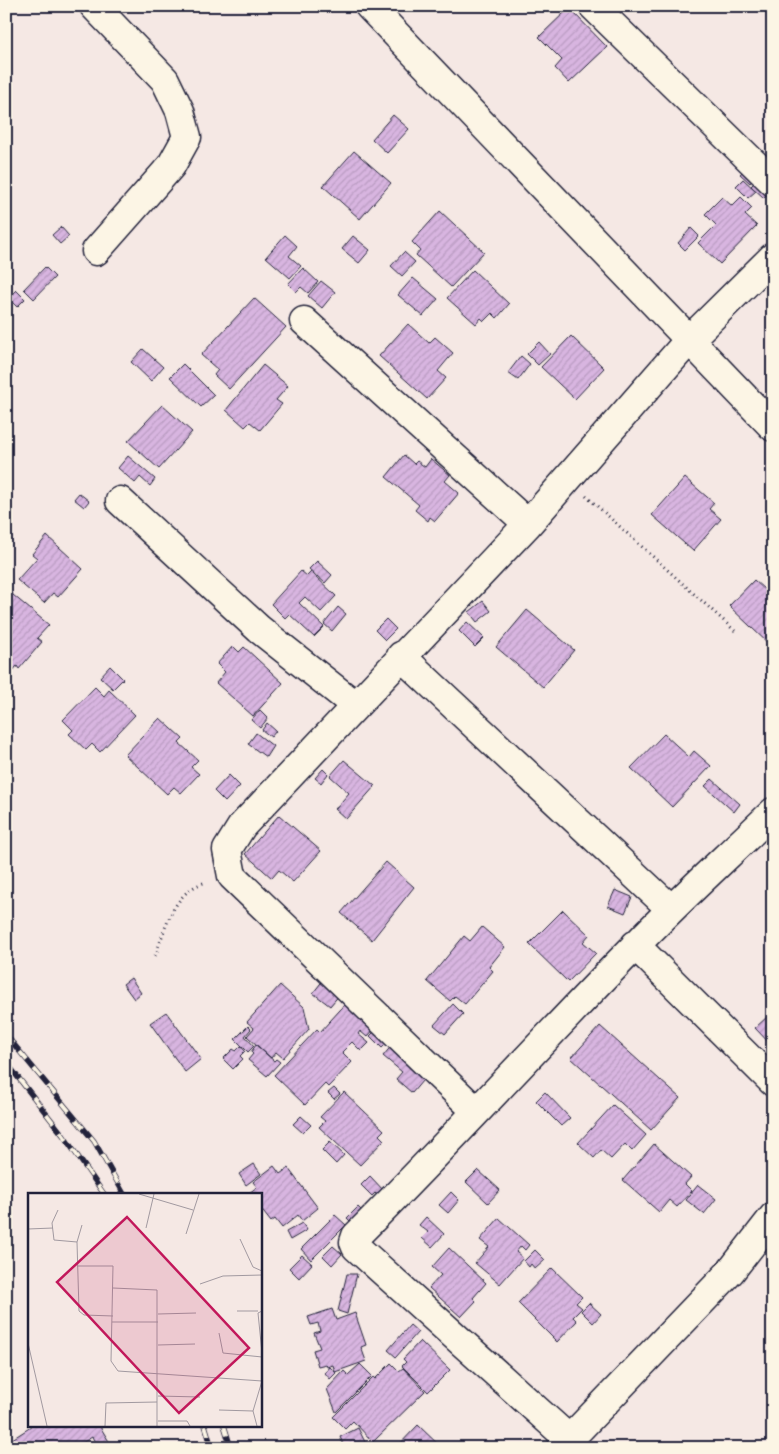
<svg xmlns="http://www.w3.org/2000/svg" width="779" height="1454" font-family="Mynerve,sans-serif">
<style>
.building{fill:url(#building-hatch);stroke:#22223b}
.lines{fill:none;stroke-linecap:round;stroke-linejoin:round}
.street-casing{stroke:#22223b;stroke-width:31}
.path{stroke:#22223b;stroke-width:3;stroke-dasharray:1 4;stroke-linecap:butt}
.street{stroke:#fcf5e5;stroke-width:28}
.rail-casing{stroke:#22223b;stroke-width:5.5}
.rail{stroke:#fcf5e5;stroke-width:4;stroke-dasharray:11;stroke-linecap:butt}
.inset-road{fill:none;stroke:#a199a0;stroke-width:1}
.view{fill:#c2185b;fill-opacity:0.15;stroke:#c2185b;stroke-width:2.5}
.inset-edge{fill:none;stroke:#22223b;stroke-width:2.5}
</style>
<defs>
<pattern id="building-hatch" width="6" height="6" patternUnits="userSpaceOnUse" patternTransform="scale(1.25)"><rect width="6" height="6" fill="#d8b5e0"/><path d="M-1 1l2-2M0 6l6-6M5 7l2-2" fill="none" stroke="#b99bc1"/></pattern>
</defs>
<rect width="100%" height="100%" fill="#f5e8e4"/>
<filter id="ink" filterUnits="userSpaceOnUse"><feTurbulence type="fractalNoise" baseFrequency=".02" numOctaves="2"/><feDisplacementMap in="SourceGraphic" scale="10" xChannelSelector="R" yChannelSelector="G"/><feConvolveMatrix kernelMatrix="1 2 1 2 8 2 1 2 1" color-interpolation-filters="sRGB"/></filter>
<g filter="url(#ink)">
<path class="building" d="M569,8L607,47L569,83L555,68L562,60L539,37Z
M393,115L409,129L387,153L372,139Z
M354,151L391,183L360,219L323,186Z
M746,168L755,177L750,183L740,174Z
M743,179L756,191L748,198L736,186Z
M756,181L768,193L764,198L751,186Z
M722,197L732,206L741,197L752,208L745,215L757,226L720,264L698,243L716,225L705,214Z
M440,211L484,252L451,287L416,255L420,250L412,242Z
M61,227L69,236L60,244L52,235Z
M691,228L699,236L685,250L678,243Z
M285,235L297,246L289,256L301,266L290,278L266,257Z
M353,236L370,250L359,263L342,249Z
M404,252L415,262L402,276L391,266Z
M45,267L55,277L34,299L24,289Z
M303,268L318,282L308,293L301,287L296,292L288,284Z
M473,270L509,304L497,318L492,313L484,321L481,318L476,324L447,298Z
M413,278L438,299L423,316L398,295Z
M321,281L335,292L322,308L308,296Z
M16,290L25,299L17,307L8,298Z
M254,298L286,327L229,389L214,375L218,370L201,355Z
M408,324L429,343L435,337L453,353L438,371L446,378L427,399L379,356Z
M571,336L604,368L575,399L541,367Z
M539,342L550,354L538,365L527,354Z
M143,349L163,367L151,381L131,362Z
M521,356L530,364L518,380L508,373Z
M183,364L214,395L201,407L170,377Z
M263,365L288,386L276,400L282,404L260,430L250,422L245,427L226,410Z
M162,405L192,432L159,469L128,441Z
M404,455L414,464L417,461L425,467L431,459L450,475L445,481L459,493L435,521L430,517L428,521L415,510L419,505L386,477Z
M128,456L155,479L150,486L140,477L135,483L118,468Z
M685,478L714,503L709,509L721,519L693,551L652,515Z
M79,493L89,501L84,507L74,499Z
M47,536L83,569L58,597L53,593L44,603L17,580L37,558L32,554Z
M317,561L332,575L325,583L309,569Z
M301,571L307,576L311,572L336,596L321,612L305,597L299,603L324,627L314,637L289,614L285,618L271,604Z
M754,580L765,590L773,582L772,647L729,606Z
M7,590L49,625L37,638L42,642L19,669L17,666L6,679Z
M483,601L491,611L477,622L469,612Z
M338,607L346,614L332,631L324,624Z
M527,610L574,650L543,687L496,647Z
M386,619L396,629L385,640L375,630Z
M467,622L484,638L475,647L459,631Z
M233,646L239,652L244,647L283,683L253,716L216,683L225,672L217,664Z
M110,666L123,679L113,689L100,677Z
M95,687L104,696L109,690L135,715L100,752L92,744L86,750L69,734L73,730L63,720Z
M260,710L268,718L260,728L251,720Z
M160,718L183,739L179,743L198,760L191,767L199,774L181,793L174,787L167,794L125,755Z
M267,723L276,731L271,737L262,730Z
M256,733L273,746L266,757L248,744Z
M664,734L689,757L694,751L711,766L672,807L631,768Z
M773,743V753L768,747Z
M344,760L375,786L346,819L335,809L349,793L330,776Z
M323,769L328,774L321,783L315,778Z
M229,775L240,786L225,802L214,791Z
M712,779L740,804L734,812L705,786Z
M279,815L321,851L293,882L279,870L272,878L245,854Z
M386,862L414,887L372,940L341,913Z
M615,890L632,897L625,913L608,906Z
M563,910L589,935L583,942L596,953L568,982L529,944Z
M482,927L505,947L489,967L493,971L465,1004L455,996L450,1001L427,981L464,936L470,941Z
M131,978L141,993L134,999L123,984Z
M324,979L341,993L330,1006L313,993Z
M280,985L304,1007L309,1029L283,1058L276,1052L271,1058L247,1036L254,1028L247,1022Z
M350,999L378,1025L367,1037L360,1031L358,1034L369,1043L361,1051L352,1042L342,1052L352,1062L328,1087L325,1084L305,1105L274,1075L317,1029L320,1032Z
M453,1004L463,1014L445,1034L434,1025Z
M166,1012L201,1059L185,1072L150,1023Z
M768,1016L773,1021V1047L755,1028Z
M248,1026L251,1029L245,1036L254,1046L248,1052L235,1039Z
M600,1026L680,1098L651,1130L571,1058Z
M379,1027L389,1041L382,1048L370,1036Z
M393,1044L428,1074L412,1093L396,1079L402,1072L383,1056Z
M256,1045L274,1061L276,1059L280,1062L267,1076L248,1060L253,1054L251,1052Z
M241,1046L245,1051L240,1056L243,1059L233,1069L223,1059L233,1049L236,1051Z
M334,1088L340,1094L334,1099L328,1093Z
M344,1092L384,1130L379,1135L384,1140L360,1165L319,1127L325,1121L320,1117Z
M545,1092L570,1118L561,1126L536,1101Z
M613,1105L646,1135L632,1151L625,1144L611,1159L601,1150L594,1158L578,1143Z
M301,1116L311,1125L303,1133L293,1124Z
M330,1142L344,1155L336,1164L322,1150Z
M654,1144L691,1177L685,1184L692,1191L677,1207L669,1200L659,1212L623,1180Z
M254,1164L261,1174L246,1185L239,1174Z
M274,1166L280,1174L288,1168L318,1208L302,1221L298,1215L282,1228L275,1219L271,1222L260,1208V1194L249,1193L257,1187L253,1182Z
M478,1170L500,1190L488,1203L466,1182Z
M370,1176L385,1192L380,1198L375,1193L372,1196L361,1185Z
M698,1185L716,1199L704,1214L686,1200Z
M451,1192L459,1200L448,1213L439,1205Z
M358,1207L364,1213L353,1224L347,1218Z
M335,1215L346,1225L311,1260L301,1249Z
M426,1217L444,1234L432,1247L422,1238L428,1232L419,1225Z
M499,1218L529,1245L525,1250L521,1246L516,1252L523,1258L500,1284L475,1263L489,1247L480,1240Z
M302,1223L307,1230L290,1240L286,1232Z
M333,1246L342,1254L332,1265L323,1256Z
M449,1248L486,1283L473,1298L476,1301L461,1317L429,1288L441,1275L432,1267Z
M535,1250L545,1260L535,1269L531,1264L529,1267L524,1261Z
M302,1255L312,1264L299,1278L289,1268Z
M552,1268L582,1297L576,1303L582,1308L573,1317L577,1321L557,1342L518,1303Z
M347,1274H357L347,1314L338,1311Z
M589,1303L601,1314L593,1323L581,1311Z
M332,1309L336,1320L355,1313L366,1345L361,1347L366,1361L335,1372L333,1365L327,1367L326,1364L318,1366L313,1350L320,1348L314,1333L320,1331L318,1323L311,1325L308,1317Z
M410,1325L418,1332L396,1357L388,1350Z
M420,1341L450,1370L428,1392L402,1366L406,1362L403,1359Z
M391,1363L399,1371L403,1368L425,1391L373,1442L353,1421L345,1429L333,1417L373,1377L375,1379Z
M360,1364L372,1376L336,1412L327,1389L344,1371L348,1375Z
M330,1367L336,1373L330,1379L325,1373Z
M34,1425H99L113,1448H99L92,1437L74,1448H8L6,1443Z
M418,1425L442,1448H396Z
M358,1428L368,1448H345L340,1437Z"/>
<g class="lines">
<g class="street-casing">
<path id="street" d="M94,6L165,80L180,111L187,137L171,166L96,251
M369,6L773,427
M593,6L773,182
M304,321L528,524
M120,501L259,629L355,705
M401,656L671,909
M635,945L773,1082
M476,1111L232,876L227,850L242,826L528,524L689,340L773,257
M569,1439L356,1247L354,1242L356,1236C452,1141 542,1040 637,944C681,898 728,856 773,812
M561,1448L731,1271L773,1217"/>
</g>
<path class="path" d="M586,496L735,631
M155,956C166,928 173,890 207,882"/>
<use href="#street" class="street"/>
<g class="rail-casing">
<path id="rail" d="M6,1035L94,1141L124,1194
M6,1062L63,1135L104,1194
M205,1425L212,1448
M224,1425L231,1448"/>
</g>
<use href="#rail" class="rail"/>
</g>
</g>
<g transform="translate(28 1193)">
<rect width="234" height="234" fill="#f5e8e4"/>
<path class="inset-road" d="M111,1L165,17M30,17L24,30L26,47L49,49M54,32L49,49L51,118L56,122L85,123M118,35L126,1M0,36L25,35M158,41L171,1M212,46L225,74L234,78M49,73H85L83,168L90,178L234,188M172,91L195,83L234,82M85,95L129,97V233M209,118H230M234,118L230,120L234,160M130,121L168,120M84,129H130M191,140L195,160L234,164M0,150L19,233M130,152L167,151M130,203L172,204M191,217L225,218M130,228H159L162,233M77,233L78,210L129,209M229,233L225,218L234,188"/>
<path class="view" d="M99,24L221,155L151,220L29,89Z"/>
<rect width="234" height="234" class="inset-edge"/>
</g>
<rect width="779" height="1454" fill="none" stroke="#fcf5e5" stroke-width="25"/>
<rect x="12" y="12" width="754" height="1429" fill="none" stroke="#22223b" stroke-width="2" filter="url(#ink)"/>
</svg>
